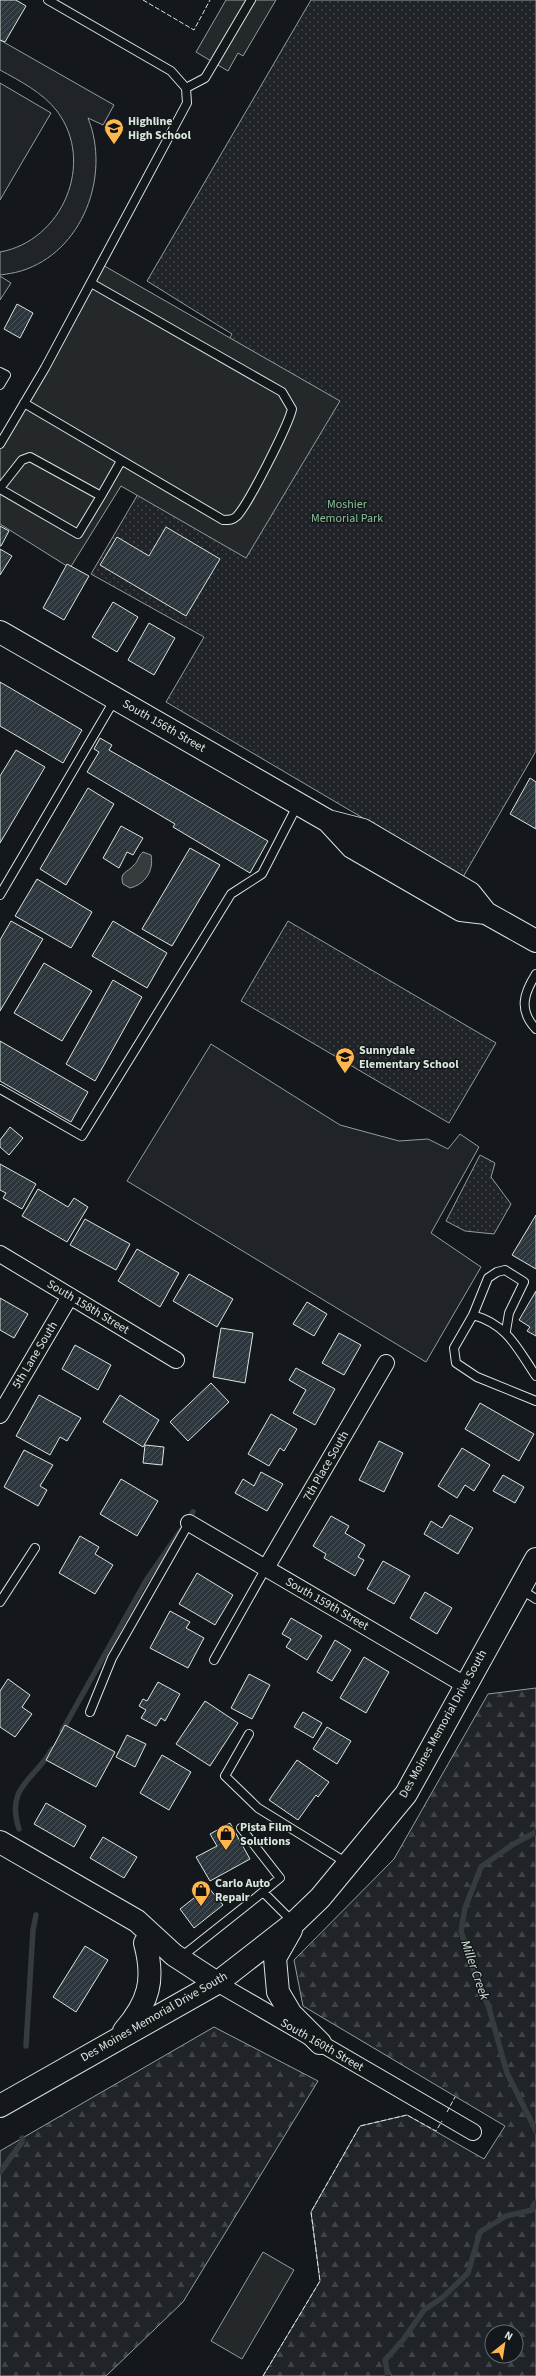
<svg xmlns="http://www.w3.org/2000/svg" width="536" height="2376" font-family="'Source Sans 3',sans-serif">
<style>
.green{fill:#202428;stroke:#939e99}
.forest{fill:url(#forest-firs);stroke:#939e99;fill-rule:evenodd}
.park{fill:url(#park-dots);stroke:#939e99}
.parking{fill:#24282b;stroke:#939e99}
.water{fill:#363b3e;stroke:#939e99}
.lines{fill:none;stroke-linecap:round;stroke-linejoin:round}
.stream{stroke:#363b3e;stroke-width:5.5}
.building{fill:url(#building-hatch);stroke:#d8e6dc}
.lane-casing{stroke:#d8e6dc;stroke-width:10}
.street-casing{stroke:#d8e6dc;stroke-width:18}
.secondary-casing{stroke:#d8e6dc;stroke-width:24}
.lane{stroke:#14181c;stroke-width:8}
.street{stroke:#14181c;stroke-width:16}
.secondary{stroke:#14181c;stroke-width:22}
.fence{stroke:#d8e6dc;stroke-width:1;stroke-dasharray:5 2;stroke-linecap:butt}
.labels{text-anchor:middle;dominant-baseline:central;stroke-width:3;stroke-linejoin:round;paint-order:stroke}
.poi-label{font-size:12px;font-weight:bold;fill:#d8e6dc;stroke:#14181c;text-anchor:start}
.park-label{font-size:12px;fill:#8ac095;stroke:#14181c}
.street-label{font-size:12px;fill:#d8e6dc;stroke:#14181c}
.water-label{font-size:13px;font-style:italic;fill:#d8e6dc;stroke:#14181c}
</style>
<defs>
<pattern id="forest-firs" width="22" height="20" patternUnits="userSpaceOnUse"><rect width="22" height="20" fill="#202428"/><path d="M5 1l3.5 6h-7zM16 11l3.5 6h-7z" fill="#404447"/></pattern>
<pattern id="park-dots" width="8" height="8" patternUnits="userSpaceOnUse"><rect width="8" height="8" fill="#202428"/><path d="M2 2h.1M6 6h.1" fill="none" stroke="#404447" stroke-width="1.8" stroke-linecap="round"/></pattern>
<pattern id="building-hatch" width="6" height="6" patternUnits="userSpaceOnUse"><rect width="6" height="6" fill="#2c363c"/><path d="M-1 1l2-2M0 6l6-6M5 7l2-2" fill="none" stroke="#4a5358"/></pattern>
</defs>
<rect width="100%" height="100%" fill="#14181c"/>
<path class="green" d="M0,40L114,105L103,125L88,118C111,175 83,252 21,271C14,273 7,274 0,275V252C62,241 96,163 57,111C42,92 20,81 0,70Z
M0,83L51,113L0,200Z
M0,276L11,283L0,300Z
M211,1044L340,1125L399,1141L428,1139L448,1149L460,1134L479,1147L431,1233L481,1267L426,1362L127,1181Z"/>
<path class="forest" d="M536,1688V2376H263L320,2281L311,2212L360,2126L407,2115L484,2159L505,2126L303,2006L294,1960L394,1859L488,1694ZM492,2332H516V2356H492Z
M214,2027L318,2081L183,2302L106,2376H0V2151Z"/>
<path class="park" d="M311,0H536V751L463,877L166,702L204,637L91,574L232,334L147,281Z
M288,921L496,1043L449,1123L241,1001Z
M480,1155L495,1163L491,1177L511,1204L494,1234L465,1231L446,1221Z"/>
<path class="parking" d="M226,0H276L243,56L238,53L228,71L196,52Z
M101,264L340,401L246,558L121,486L70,568L0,524V444Z
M263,2252L294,2270L242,2359L211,2341Z"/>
<path class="water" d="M143,852L151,855C154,870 146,884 130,888L123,884C119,872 127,873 134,865C138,862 138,856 143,852Z"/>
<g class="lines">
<path class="stream" d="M187,1521L193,1512
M62,1731L147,1579L181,1530
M19,1829C5,1786 35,1780 52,1749
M536,1832L512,1845L481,1867L465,1908L461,1931L472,1966L489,2008L507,2073L536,2131
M26,2046L33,1930L36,1915
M0,2172L22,2142V2138
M388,2376L385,2360L403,2340L424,2310L443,2297L468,2273L480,2232L506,2216L532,2210L536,2202"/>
</g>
<path class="building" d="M0,0H16L26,6L5,42L0,40Z
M17,304L33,313L20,338L4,329Z
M0,526L9,531L1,546H0Z
M166,527L220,559L186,616L100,565L117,537L149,556Z
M0,549L12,556L0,575Z
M67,564L89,576L64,620L43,608Z
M113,602L138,617L117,652L92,637Z
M149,623L175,638L154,675L128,660Z
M0,682L82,730L63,763L0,726Z
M100,738L112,745L109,750L268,841L250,873L173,827L175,824L87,772L99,752L94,749Z
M16,750L45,767L0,843V776Z
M530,778L536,782V829L510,814Z
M88,788L114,804L66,885L40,869Z
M121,826L143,838L133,855L127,852L119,868L103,858Z
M190,848L220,865L172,946L142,929Z
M37,879L92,912L71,948L15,916Z
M11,921L43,939L0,1011V940Z
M113,921L167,953L147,988L92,956Z
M44,963L92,991L62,1041L14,1013Z
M113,980L142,997L95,1081L66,1064Z
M0,1041L88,1092L71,1122L0,1081Z
M10,1127L23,1138L9,1155L0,1147V1140Z
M0,1164L36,1184L22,1209L3,1198L6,1193L0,1190Z
M38,1189L68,1207L74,1198L88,1207L67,1242L22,1216Z
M536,1215V1269L512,1255Z
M85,1219L130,1244L116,1270L70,1245Z
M137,1249L179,1273L160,1307L118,1281Z
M189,1274L233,1299L217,1327L173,1301Z
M536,1291V1336L527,1331L530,1327L519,1320Z
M0,1298L28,1314L14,1338L0,1330Z
M307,1302L327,1314L314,1336L293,1324Z
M221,1328L253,1333L245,1383L213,1377Z
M339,1333L361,1345L344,1375L322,1363Z
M75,1345L111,1365L98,1390L62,1369Z
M296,1368L335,1389L315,1425L293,1413L306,1390L289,1380Z
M211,1383L229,1402L188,1441L170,1422Z
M39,1395L81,1418L67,1441L60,1437L50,1455L16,1436Z
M120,1395L159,1420L143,1447L103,1422Z
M480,1403L534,1434L519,1461L465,1429Z
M271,1414L297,1429L284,1451L280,1448L269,1466L248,1454Z
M379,1441L403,1453L384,1492L359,1480Z
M145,1445L164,1447L162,1465L143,1463Z
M462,1448L490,1465L474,1491L465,1485L457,1498L438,1486Z
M24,1450L53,1465L40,1486L47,1490L38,1506L4,1487Z
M261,1472L283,1484L267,1511L235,1493L243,1479L254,1486Z
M503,1475L524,1487L515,1503L493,1491Z
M121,1479L158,1501L137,1536L100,1514Z
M450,1515L473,1528L458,1554L424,1534L431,1521L442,1528Z
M331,1516L349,1526L345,1533L365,1545L358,1557L364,1560L355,1576L324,1558L326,1554L313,1546Z
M80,1536L99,1547L95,1554L113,1565L95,1594L59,1573Z
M383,1561L410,1576L394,1604L367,1589Z
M197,1573L233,1595L215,1625L179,1604Z
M425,1592L452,1608L437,1634L410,1618Z
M170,1611L190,1622L186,1628L204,1638L188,1668L150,1648Z
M291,1618L322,1636L307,1660L286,1647L291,1639L282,1634Z
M335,1640L351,1650L332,1681L317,1672Z
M364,1657L389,1672L366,1713L340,1698Z
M249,1674L270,1685L252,1719L231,1708Z
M8,1679L30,1695L22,1707L32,1714L15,1737L0,1727V1691Z
M158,1682L180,1694L165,1721L161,1718L156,1726L141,1718L146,1710L139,1706L143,1699L147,1701Z
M205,1701L238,1723L210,1766L176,1744Z
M303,1712L322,1723L313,1738L294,1727Z
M65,1725L115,1752L96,1787L46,1760Z
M327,1727L351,1741L337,1764L313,1749Z
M127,1735L146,1744L135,1767L116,1757Z
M162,1755L191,1772L169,1810L140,1793Z
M297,1760L329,1782L318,1797L316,1795L298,1820L269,1800Z
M46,1803L86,1826L74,1847L34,1824Z
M230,1823L250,1859L210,1881L196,1857L217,1846L210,1834Z
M103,1837L137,1857L124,1878L90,1858Z
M208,1887L223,1905L194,1928L180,1909Z
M85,1946L108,1960L76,2012L53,1997Z"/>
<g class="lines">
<g class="lane-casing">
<path id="lane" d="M186,88L205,78L251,0
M0,372L6,375L0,385
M24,403L223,520C229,520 233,520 237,516C249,503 288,426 292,409L282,392L91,283
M0,444L45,368L187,103L186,88L171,71L48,0
M0,488L22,460L30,457L101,496L78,534L0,489
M101,496L121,461
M0,895L115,699
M536,974C524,993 518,1010 536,1029
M0,1089L82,1136L231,894L262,874L298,804
M473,1315C508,1325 517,1348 536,1376
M506,1331L509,1313L524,1282L505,1270L497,1272L488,1278L473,1315L454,1348L456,1363L477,1377L536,1401
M520,1589L536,1599
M0,1602L35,1548
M214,1660L266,1568
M90,1712L112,1658L189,1523
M249,1734L225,1776L258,1808L347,1863
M241,1828L280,1878L263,1892
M180,1958L263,1892L294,1923"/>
</g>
<g class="street-casing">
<path id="street" d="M0,1254L176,1360
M0,1415L70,1296
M189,1523L465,1685
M266,1568L386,1363
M217,1983L473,2132"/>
</g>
<g class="secondary-casing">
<path id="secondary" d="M0,632L328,821L363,830L470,893L486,913
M328,821L352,847L461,910L486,913L536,941
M0,1842L137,1921L174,1955L217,1983
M291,1930L275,1958L278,1992L291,2014L320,2043
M124,2031C149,2002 155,1980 145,1943
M0,2106L217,1983L294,1923L320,1898L406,1794L536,1559"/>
</g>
<use href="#lane" class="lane"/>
<use href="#street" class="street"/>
<use href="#secondary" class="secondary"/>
<path class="fence" d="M143,0L194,30L210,0
M447,2112L455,2097
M263,2376L320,2281L311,2212L360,2126L407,2115L436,2131L442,2121"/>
</g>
<defs>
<g id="school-pin" transform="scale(1)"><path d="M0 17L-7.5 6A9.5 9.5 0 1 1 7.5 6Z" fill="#ffb74d" stroke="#14181c"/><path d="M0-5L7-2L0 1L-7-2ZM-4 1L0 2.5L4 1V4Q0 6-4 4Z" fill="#111"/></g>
<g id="shop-pin" transform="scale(1)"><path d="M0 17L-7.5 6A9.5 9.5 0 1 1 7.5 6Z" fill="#ffb74d" stroke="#14181c"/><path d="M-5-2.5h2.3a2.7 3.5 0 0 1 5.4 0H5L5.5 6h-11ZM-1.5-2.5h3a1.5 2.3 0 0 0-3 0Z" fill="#111"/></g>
</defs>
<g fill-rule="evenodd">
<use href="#school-pin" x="114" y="128"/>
<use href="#school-pin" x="345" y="1057"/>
<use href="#shop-pin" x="226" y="1834"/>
<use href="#shop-pin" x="201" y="1890"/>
</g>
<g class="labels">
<g class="poi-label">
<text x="128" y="121">Highline<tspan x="128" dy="14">High School</tspan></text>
<text x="359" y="1050">Sunnydale<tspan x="359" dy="14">Elementary School</tspan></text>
<text x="240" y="1827">Pista Film<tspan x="240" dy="14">Solutions</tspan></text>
<text x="215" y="1883">Carlo Auto<tspan x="215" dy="14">Repair</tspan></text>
</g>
<g class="park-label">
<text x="347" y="504">Moshier<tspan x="347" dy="14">Memorial Park</tspan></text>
</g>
<g class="street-label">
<text transform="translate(164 726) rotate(30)">South 156th Street</text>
<text transform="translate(88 1307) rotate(31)">South 158th Street</text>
<text transform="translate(35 1355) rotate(-59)">5th Lane South</text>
<text transform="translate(326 1466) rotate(-60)">7th Place South</text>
<text transform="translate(327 1604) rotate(30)">South 159th Street</text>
<text transform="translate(443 1724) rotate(-61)">Des Moines Memorial Drive South</text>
<text transform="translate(154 2017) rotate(-30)">Des Moines Memorial Drive South</text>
<text transform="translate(322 2045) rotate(30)">South 160th Street</text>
</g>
<g class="water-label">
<text transform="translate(475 1970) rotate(71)">Miller Creek</text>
</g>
</g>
<g transform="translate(504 2344) rotate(30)"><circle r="19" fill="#14181c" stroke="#626a69"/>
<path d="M0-3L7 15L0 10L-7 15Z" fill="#ffb74d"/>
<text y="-6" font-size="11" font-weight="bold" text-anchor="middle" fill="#d8e6dc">N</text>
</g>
</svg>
